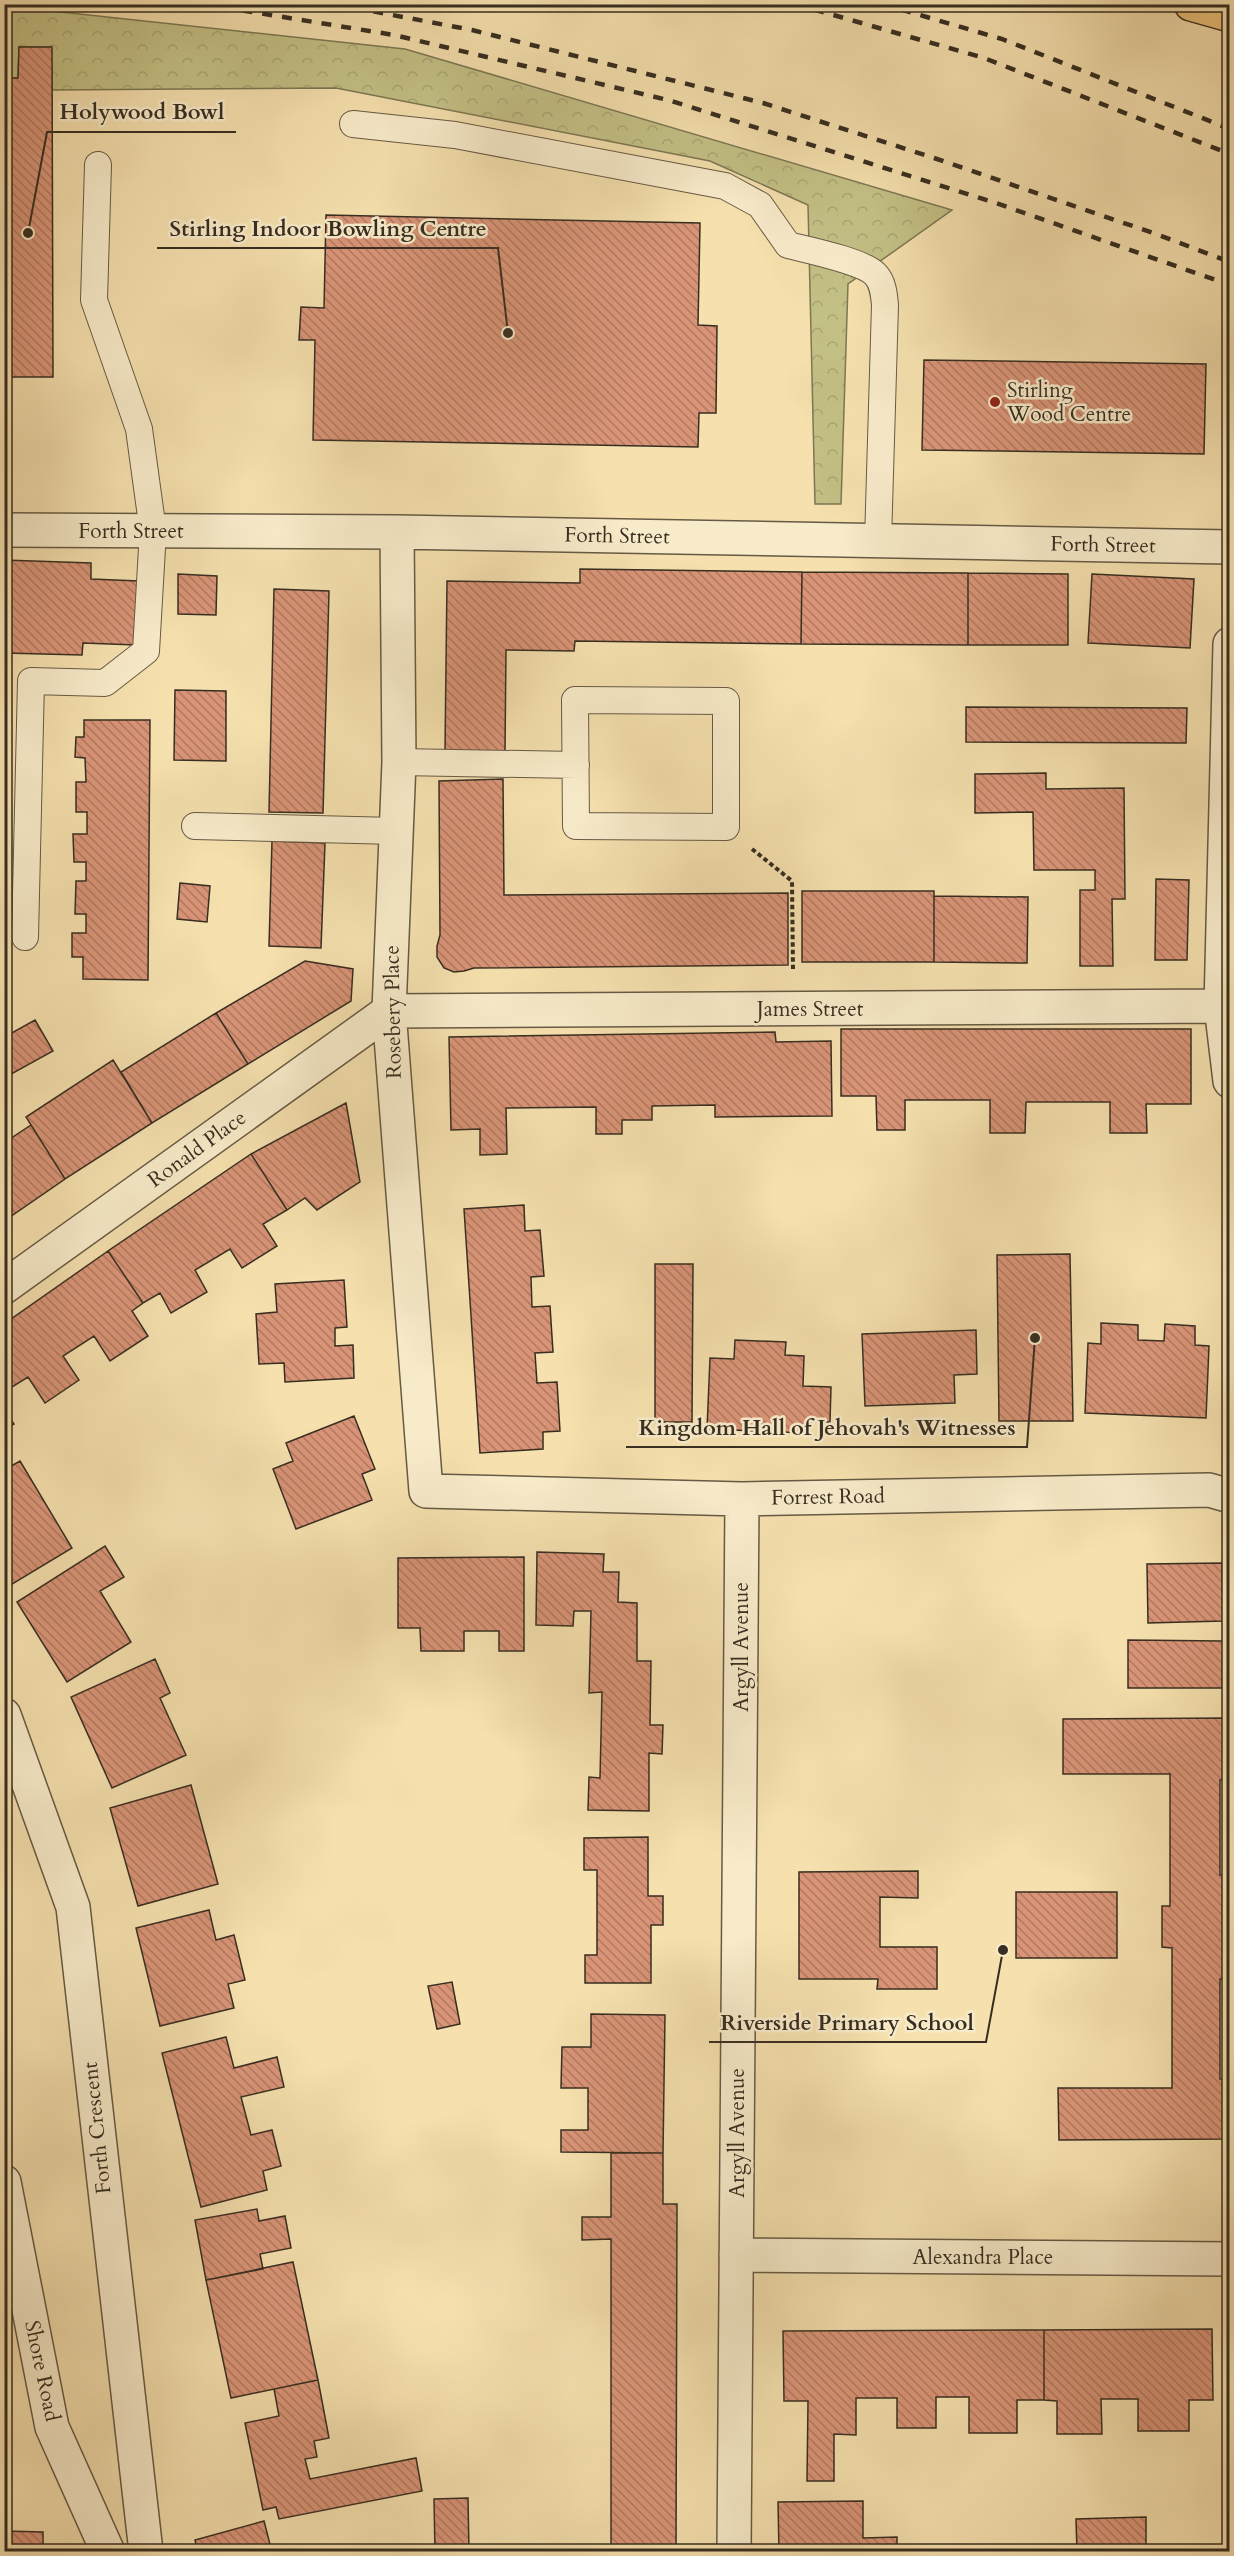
<svg xmlns="http://www.w3.org/2000/svg" width="1234" height="2556" font-family="Cardo,serif">
<style>
.forest{fill:url(#forest-crowns);stroke:#7d7753;stroke-width:1.5}
.building{fill:url(#building-back-hatch);stroke:#372e21;stroke-width:1.5}
.lines{fill:none;stroke-linecap:round;stroke-linejoin:round}
.lane-casing{stroke:#665a44;stroke-width:28}
.street-casing{stroke:#665a44;stroke-width:36}
.primary-casing{stroke:#372e21;stroke-width:36}
.path{stroke:#372e21;stroke-width:4;stroke-dasharray:4.5 3;stroke-linecap:butt}
.lane{stroke:#f8ebca;stroke-width:26}
.street{stroke:#f8ebca;stroke-width:33}
.primary{stroke:#eac077;stroke-width:33}
.rail{stroke:#372e21;stroke-width:4.5;stroke-dasharray:10 10;stroke-linecap:butt}
.poi-dot{fill:#8f2418;stroke:#f8ebca;stroke-width:2}
.labels{text-anchor:middle;dominant-baseline:central;stroke-width:5;stroke-linejoin:round;paint-order:stroke}
.poi-label{font-size:21px;fill:#372e21;stroke:#f8ebca;text-anchor:start}
.street-label{font-size:21px;fill:#372e21;stroke:#f8ebca}
.leader{fill:none;stroke:#372e21;stroke-width:2}
.callout-dot{fill:#372e21;stroke:#f8ebca;stroke-width:2}
.callout-label{font-size:22px;text-anchor:middle;font-weight:bold;fill:#372e21;stroke:#f8ebca;stroke-width:5;stroke-linejoin:round;paint-order:stroke}
</style>
<defs>
<pattern id="forest-crowns" width="20" height="18" patternUnits="userSpaceOnUse" patternTransform="scale(1.5)"><rect width="20" height="18" fill="#c3c085"/><path d="M2 6a3 3 0 1 1 6 0M12 15a3 3 0 1 1 6 0" fill="none" stroke="#a8a573"/></pattern>
<pattern id="building-back-hatch" width="6" height="6" patternUnits="userSpaceOnUse" patternTransform="scale(1.5)"><rect width="6" height="6" fill="#d99477"/><path d="M-1 5l2 2M0 0l6 6M5-1l2 2" fill="none" stroke="#b17961"/></pattern>
</defs>
<rect width="100%" height="100%" fill="#f5e0ae"/>
<filter id="stains"><feTurbulence type="fractalNoise" baseFrequency=".00333" numOctaves="4"/><feColorMatrix values="0 0 0 0 .2 0 0 0 0 .09 0 0 0 0 .02 0 0 0 .5 -.17"/></filter>
<radialGradient id="worn" r=".72"><stop offset=".6" stop-color="#630" stop-opacity="0"/><stop offset="1" stop-color="#630" stop-opacity=".3"/></radialGradient>
<path class="forest" d="M5,6L405,49L952,210L848,284L841,504H815L808,205L710,161L336,88L52,90L51,47H19L18,78H5Z"/>
<path class="building" d="M19,47H52L53,377H4V78H18Z
M326,215L700,223L698,325L717,326L716,413H699L698,447L313,440L315,340H299L301,307L324,308Z
M924,360L1206,364L1204,454L922,450Z
M4,560L91,563V579L139,581L136,645L83,643L82,655L4,653Z
M580,569L802,572L801,644L575,641L574,651L506,650L505,752L445,751L447,581L580,583Z
M802,572L968,573V645L801,644Z
M968,573L1068,574V645H968Z
M178,574L217,576L216,615L178,614Z
M1092,574L1194,579L1190,648L1088,643Z
M274,589L329,591L323,813L269,812Z
M175,690L226,691V761L174,760Z
M966,707L1187,708L1186,743L966,742Z
M84,720H150L148,980L83,979V957H72V933H86V914H75L76,881H86V862H74L73,834H87V812H76V782H86L85,758L75,757L76,737H84Z
M1046,773V789L1124,788L1125,899H1112L1113,966H1080V890H1095V870H1034L1033,812L975,813V774Z
M503,779L504,895L788,893V965L474,968L464,971L454,972L444,968L437,957V946L440,935L439,781Z
M272,841L325,843L321,948L269,946Z
M1156,879L1189,880L1187,960H1155Z
M180,883L210,886L207,922L177,919Z
M802,891H934V962H802Z
M934,896L1028,897L1027,963L934,962Z
M305,961L353,969L351,1001L248,1064L216,1013Z
M216,1013L248,1064L152,1123L121,1072Z
M35,1020L53,1051L4,1078V1023L10,1034Z
M841,1029H1191V1104H1146L1147,1133H1110V1102H1026L1025,1133H990V1100H905V1130H877L876,1096H841Z
M775,1032L776,1042L831,1041L832,1116L715,1117V1105L652,1106V1120H622V1134H596V1107L506,1108L507,1154L480,1155V1129L451,1130L449,1037Z
M113,1060L152,1123L65,1179L26,1117Z
M346,1103L360,1182L317,1210L305,1198L287,1210L251,1154Z
M31,1125L65,1179L4,1221V1143Z
M251,1154L287,1210L263,1224L277,1246L242,1268L230,1249L195,1270L207,1292L171,1313L160,1293L143,1303L108,1251Z
M524,1205L525,1231L540,1230L544,1276L531,1277L532,1307L550,1306L553,1352L535,1353L537,1383L557,1382L560,1431L543,1432V1449L480,1453L464,1209Z
M108,1251L143,1303L132,1311L148,1336L110,1361L94,1336L63,1356L79,1380L45,1403L28,1377L12,1387L4,1376V1324Z
M1070,1254L1073,1421H999L997,1255Z
M655,1264H693L692,1422H655Z
M344,1280L347,1327L335,1328V1346L353,1345L354,1378L285,1382L284,1363L259,1364L256,1314L277,1312L275,1284Z
M1101,1323L1138,1325V1340L1164,1341L1165,1324L1195,1326V1345L1209,1346L1206,1418L1085,1413L1088,1343L1101,1344Z
M976,1330L977,1374L954,1375L955,1403L865,1406L862,1334Z
M735,1340L786,1342L785,1355L804,1356L803,1386L831,1387L830,1422H806L805,1433L707,1429L710,1358L734,1359Z
M4,1410L14,1424L4,1430Z
M354,1416L375,1469L362,1474L372,1500L296,1529L273,1469L293,1461L286,1443Z
M20,1461L72,1548L4,1589V1470Z
M105,1546L124,1577L100,1591L131,1642L67,1682L17,1602Z
M537,1552L604,1554L603,1572H619L618,1602L637,1603V1661H651L650,1725H663L662,1754L649,1753V1811L588,1810L589,1777L600,1778L602,1692L589,1693L591,1611H574L573,1626L536,1625Z
M524,1557V1651H499V1631H464V1651H421L420,1628H398V1558Z
M1222,1563L1223,1621L1148,1623L1147,1564Z
M1128,1640L1223,1641L1222,1688H1128Z
M155,1659L170,1693L160,1698L186,1755L112,1788L71,1697Z
M1229,1718V1780H1220V1875H1230V1979H1220V2079H1229V2139L1059,2140L1058,2088H1172V1948L1162,1947V1906H1170V1774H1063V1719Z
M191,1785L218,1884L138,1906L110,1808Z
M648,1837V1896H663V1925H651V1983H585V1955H597V1870H584V1838Z
M918,1871V1898L880,1897V1947H937V1989H877L878,1979H799V1872Z
M1016,1892H1117V1958H1016Z
M209,1910L216,1940L234,1935L245,1980L228,1984L234,2008L160,2026L136,1928Z
M452,1982L460,2024L437,2029L428,1986Z
M591,2014L665,2015L663,2153L561,2152V2130H588V2088H561L562,2047H591Z
M226,2037L234,2068L277,2057L284,2087L241,2097L251,2135L272,2130L281,2166L263,2171L267,2190L201,2207L162,2053Z
M611,2153H663V2204H677L676,2552H611V2239L582,2240V2217H611Z
M257,2209L259,2221L285,2216L291,2248L260,2254L263,2269L206,2280L195,2220Z
M293,2262L318,2380L231,2398L206,2280Z
M1212,2329L1213,2400H1189V2431H1138V2399H1101L1102,2434H1057V2401L1044,2400V2330Z
M1044,2330V2400H1017V2433H969V2397H936V2428H897V2398H856V2435L834,2434V2481H807L808,2401H784L783,2331Z
M318,2380L329,2438L314,2441L317,2457L305,2459L310,2479L416,2458L422,2491L279,2519L276,2507L263,2510L245,2423L279,2416L274,2389Z
M468,2498L469,2552H435L434,2499Z
M863,2501V2538L897,2537V2552H779L778,2502Z
M1146,2517V2552H1077L1076,2519Z
M264,2521L272,2552H198L195,2540Z
M4,2531L43,2532V2552H4Z"/>
<g class="lines">
<g class="lane-casing">
<path id="lane" d="M353,124L455,135L725,186L760,205L788,245C808,250 862,261 875,274C883,282 884,294 885,305L878,541
M575,700L726,701V827L576,826Z
M399,762L576,765
M195,826L396,831
M25,937L31,681L105,683L146,651L153,531L139,429L94,300L98,165"/>
</g>
<g class="street-casing">
<path id="street" d="M4,530L397,532L1230,547
M397,532L399,762L389,1011L426,1491L742,1499L1209,1490L1230,1496
M1230,644L1221,1006L1230,1081
M4,1287L389,1011L1221,1006L1230,1010
M4,1715L73,1907L146,2552
M4,2182L52,2427L108,2552
M736,2255L1230,2259
M734,2552L742,1499"/>
</g>
<g class="primary-casing">
<path id="primary" d="M1191,4L1230,15"/>
</g>
<path class="path" d="M752,849L792,881L793,969"/>
<use href="#lane" class="lane"/>
<use href="#street" class="street"/>
<use href="#primary" class="primary"/>
<path class="rail" d="M203,4L394,35L668,100L993,202L1230,285
M334,4L472,30L763,103L934,158L1156,234L1230,262
M795,4L984,58L1230,154
M882,4L1002,39L1230,129"/>
</g>
<circle class="poi-dot" cx="995" cy="402" r="6"/>
<g class="labels">
<g class="poi-label">
<text x="1007" y="390">Stirling<tspan x="1007" dy="24">Wood Centre</tspan></text>
</g>
<g class="street-label">
<text x="131" y="531">Forth Street</text>
<text transform="translate(617 536) rotate(1)">Forth Street</text>
<text transform="translate(1103 545) rotate(1)">Forth Street</text>
<text x="810" y="1009">James Street</text>
<text transform="translate(393 1012) rotate(-91)">Rosebery Place</text>
<text transform="translate(197 1149) rotate(-36)">Ronald Place</text>
<text transform="translate(828 1497) rotate(-1)">Forrest Road</text>
<text transform="translate(741 1647) rotate(-90)">Argyll Avenue</text>
<text transform="translate(97 2128) rotate(-96)">Forth Crescent</text>
<text transform="translate(737 2133) rotate(-90)">Argyll Avenue</text>
<text x="983" y="2257">Alexandra Place</text>
<text transform="translate(42 2371) rotate(78)">Shore Road</text>
</g>
</g>
<path class="leader" d="M28 233L47 132H236M508 333L498 248H157M1035 1338L1027 1447H626M1003 1950L986 2042H709"/>
<g class="callout-dot">
<circle cx="28" cy="233" r="6"/>
<circle cx="508" cy="333" r="6"/>
<circle cx="1035" cy="1338" r="6"/>
<circle cx="1003" cy="1950" r="6"/>
</g>
<g class="callout-label">
<text x="142" y="119">Holywood Bowl</text>
<text x="328" y="236">Stirling Indoor Bowling Centre</text>
<text x="827" y="1435">Kingdom Hall of Jehovah's Witnesses</text>
<text x="847" y="2030">Riverside Primary School</text>
</g>
<rect width="1234" height="2556" fill="none" stroke="#f5e0ae" stroke-width="24"/>
<rect x="6" y="6" width="1222" height="2544" fill="none" stroke="#372e21" stroke-width="3"/>
<rect x="12" y="12" width="1210" height="2532" fill="none" stroke="#372e21" stroke-width="1.5"/>
<rect width="100%" height="100%" filter="url(#stains)"/>
<rect width="100%" height="100%" fill="url(#worn)"/>
</svg>
